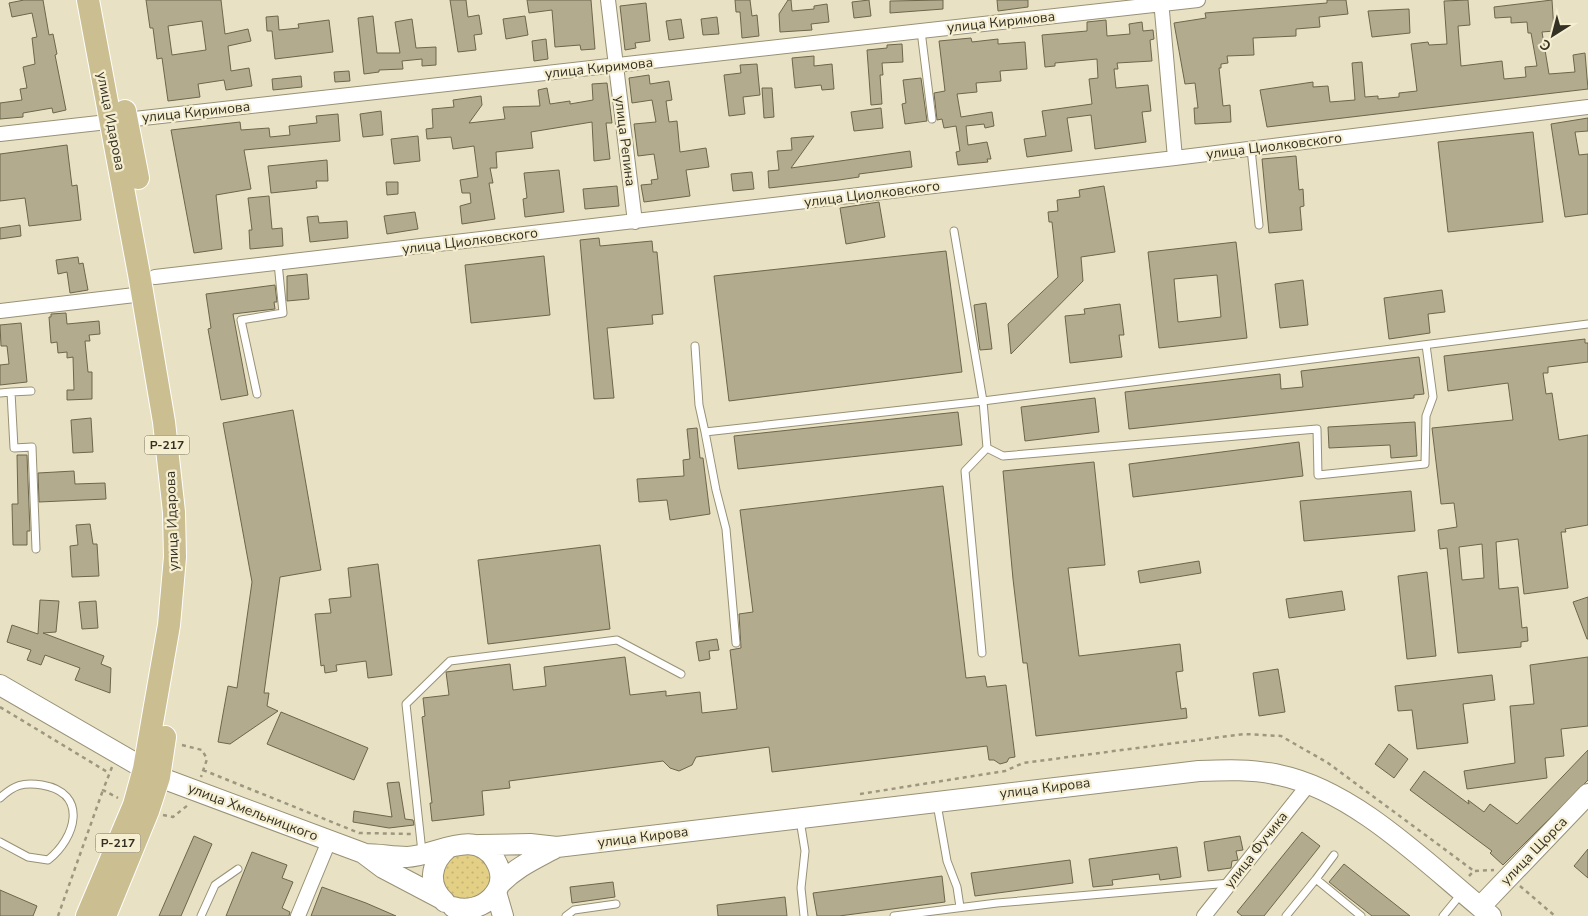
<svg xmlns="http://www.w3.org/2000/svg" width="1588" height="916" font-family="'Nunito Sans',sans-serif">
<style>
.grass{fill:url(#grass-dots)}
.building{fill:#b2ab8e;stroke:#6d664b;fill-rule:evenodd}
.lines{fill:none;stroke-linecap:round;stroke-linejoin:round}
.lane-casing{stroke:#989175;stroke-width:9}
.street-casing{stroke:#989175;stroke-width:16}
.secondary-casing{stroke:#989175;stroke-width:22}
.primary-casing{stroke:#fff;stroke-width:24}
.path{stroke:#9d9780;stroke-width:2.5;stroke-dasharray:4 4;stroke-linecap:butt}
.lane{stroke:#fff;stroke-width:7}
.street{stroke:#fff;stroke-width:14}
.secondary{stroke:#fff;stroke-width:20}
.primary{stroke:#cbbf91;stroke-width:22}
.labels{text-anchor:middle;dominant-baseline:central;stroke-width:4.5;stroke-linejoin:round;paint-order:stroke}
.shield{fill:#f6eed0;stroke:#6e6958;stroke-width:1}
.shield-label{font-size:12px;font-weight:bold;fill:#333024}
.street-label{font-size:14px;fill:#333024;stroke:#f6eed0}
</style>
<defs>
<pattern id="grass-dots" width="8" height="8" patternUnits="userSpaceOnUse" patternTransform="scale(1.25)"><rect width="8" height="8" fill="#e4d085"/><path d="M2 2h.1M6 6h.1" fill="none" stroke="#c4b373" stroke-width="1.8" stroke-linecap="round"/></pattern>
</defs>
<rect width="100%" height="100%" fill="#e9e1c3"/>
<path class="grass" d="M443 876a24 24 0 1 1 48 0a24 24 0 1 1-48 0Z"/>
<path class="building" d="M24,0H43L49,35L53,34L57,54L55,55L66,110L53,113L52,108L23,113V117L0,119V103L22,100L20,89L27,88L23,67L35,64L32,38L37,37L32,13L12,17L9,3Z
M146,0H221L225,34L248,29L251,41L228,46L231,71L249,68L252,86L226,90L224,80L198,84L200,97L168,101L162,58L157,59L153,28H150ZM202,21L206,50L172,55L168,26Z
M450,0H466L468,17L479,15L482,34L474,35L476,50L458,52Z
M527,0H591L595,49L581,50L580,45L555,47L552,10L529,13Z
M735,0H750L752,16L757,15L759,36L742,38L740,12H736Z
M788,0H791L792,11L814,9V6L827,4L829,22L811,24L812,30L780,32L779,14Z
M869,0L871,16L854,18L852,2Z
M943,0V9L890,13V1Z
M997,0H1028V7L998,11Z
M1327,0H1346L1348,14L1319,17L1320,27L1296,29V36L1253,38L1254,55L1227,56L1228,63L1221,64V68H1219L1223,106L1230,105L1231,122L1195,124L1194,108H1198L1195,83L1185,84L1174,23L1206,18L1205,13L1327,3Z
M1468,0L1470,25L1458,26L1461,66L1502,61L1504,79L1526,77L1525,67L1537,66L1531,33H1528L1527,22L1511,23V17L1495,18L1494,7L1552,0L1554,31L1542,32L1549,74L1575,72L1573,55L1585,53L1588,89L1267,127L1260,90L1313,82V87L1328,86L1330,102L1355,100L1352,63L1362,62L1365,97L1378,96V99L1399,97V93L1417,91L1411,44L1428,42L1429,45L1447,44L1444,1Z
M646,3L650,41L635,43L636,48L625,50L620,6Z
M1409,9L1410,33L1372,37L1368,11Z
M278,16L279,30L299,28L298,24L329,20L333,52L275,59L272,31H267L266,17Z
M373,16L377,53H400L395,22L412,19L416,48L436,47V65L422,66V59L402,61L403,69L379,70V72L364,74L358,18Z
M525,16L528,35L506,39L503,19Z
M717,17L719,34L703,35L701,19Z
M681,19L684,38L669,40L666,21Z
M1106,20L1107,36L1130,34L1129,24L1142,22L1143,31L1153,30L1154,39L1150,40L1152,61L1117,63L1118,69H1114L1116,88L1148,85L1151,111L1142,112L1146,142L1095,149L1091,115L1067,118L1072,151L1027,157L1024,139L1046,136L1042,111L1092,104L1089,79L1098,78L1097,59L1055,63V66L1045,67L1042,35L1087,31V22Z
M971,38L972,42L998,39V44L1025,42L1027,69L1000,71L1001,81L976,83L977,92L957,94L961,117L992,112L994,126L985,128L984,124L966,126L968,145L987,142L991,159H987L988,162L958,165L956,152L960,151L956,126L944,128L942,119L937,120L934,93L945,91L939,41Z
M546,39L548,59L534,61L532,41Z
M902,44L903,62L882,63L883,75H880L882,104L871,105L867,50L887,48V45Z
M814,56V66L832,64L834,89L822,90L821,85L795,88L792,58Z
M757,64L760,95L743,97L745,114L729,116L724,75L741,73L740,65Z
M349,71L350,81L335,82L334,72Z
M649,75L650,84L669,81L672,100L666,101L669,122L677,121L680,152L706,148L709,167L686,170L690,196L644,202L641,185L652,184L651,180L658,179L654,154L638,156L634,124L656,122L652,100L632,103L629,78Z
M301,76L302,87L273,90L272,79Z
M921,78L927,121L905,124L902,104L906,103L903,80Z
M607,83L612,123H606L610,159L594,161L592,122L531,132L533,148L496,152L497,168H490L493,183H489L495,219L462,224L460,206L471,203L470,193H462L460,180L478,177L474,146L453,149L451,137L427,139L426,129L433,128L432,109L454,107L453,100L481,96L482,105L469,123L505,119L503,107L540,106L538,90L547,88L550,104L570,101V104L593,100L592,84Z
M762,88H772L774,117L764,118Z
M881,108L883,128L854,131L851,112Z
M381,111L383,135L363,137L360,114Z
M338,114L340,141L244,150L251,189L216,195L222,249L194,253L171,130L240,122L241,130L269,128L270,137L290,135L289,126L317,123L316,116Z
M1588,118V131L1575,132L1579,155L1588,154V214L1565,217L1551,124Z
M1533,132L1543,222L1448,232L1438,142Z
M418,136L420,161L394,164L391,139Z
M814,136L791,168L910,151L912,167L859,174V177L839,180L769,188L768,171L779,170L777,151L792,150L791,138Z
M67,145L72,186L77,185L81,220L29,226L25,198L0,201V154Z
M1296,156L1299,190L1303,189L1304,206L1300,207L1302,230L1269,233L1262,159Z
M327,160L328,181H316L317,188L271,193L268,166Z
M559,170L564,212L525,217L523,199L527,198L524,173Z
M752,172L754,189L733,191L731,174Z
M386,182H398V194L387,195Z
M617,186L619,206L585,209L583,189Z
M1104,186L1115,252L1081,257L1083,281L1011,354L1008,324L1058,277L1052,222H1049L1048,212L1058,211L1057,200L1080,197L1079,190Z
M269,196L272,229L282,228L283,246L250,249L249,230H252L248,198Z
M879,202L885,237L846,244L840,208Z
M415,212L418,229L387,234L384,216Z
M318,216L319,223L347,221L348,238L310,242L307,217Z
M20,225L21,236L0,239V228Z
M599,238L600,246L652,241L653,252H657L663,314L652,315L653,324L607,328L614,398L594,399L580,240Z
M1236,242L1247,338L1159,348L1148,252ZM1217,275L1221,317L1178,322L1174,279Z
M946,251L962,372L729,401L714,276Z
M544,256L550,315L471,323L465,265Z
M78,257L79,264L83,263L88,290L70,293L67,272L58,274L56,260Z
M307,274L309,299L287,301V276Z
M1303,280L1308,325L1280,328L1275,284Z
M275,285L277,302H274L275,309L233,314L248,395L221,400L208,329L211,328L206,294Z
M1442,290L1445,312L1428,314L1430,333L1389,339L1384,298Z
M986,303L992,349L980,350L974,305Z
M1120,304L1124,335H1119L1122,357L1070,363L1065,316L1085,314L1084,309Z
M66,313L67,324L99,321L100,334L89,335L90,341H85L88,372H92V399L67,400V390H74L73,357L67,358V352L58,353L57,342L51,343L49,317H51V314Z
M21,323L27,382L0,385V365L9,364L7,346H1L0,325Z
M1585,339V343H1588V362L1548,367V373H1543L1546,394L1552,393L1559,440L1588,435V525L1565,529L1566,532H1561L1568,588L1524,594L1518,539L1496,542L1499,589L1518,587L1522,628L1527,627L1528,641L1521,642V647L1458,653L1447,548L1440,549L1438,530L1457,527L1454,503L1441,504L1432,428L1513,420L1508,383L1448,391L1444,356ZM1482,544L1484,578L1462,580L1459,547Z
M1419,357L1424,394L1414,395V398L1129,429L1125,392L1280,374L1281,389L1303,387L1301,371Z
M1095,398L1099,432L1025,441L1021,407Z
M293,410L321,570L280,577L264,693H269L267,706L278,711L230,744L218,742L228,686L237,688L252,582L223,423Z
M958,412L962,445L738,469L734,436Z
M91,418L93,452L73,453L71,420Z
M1415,422L1417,456L1391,458L1390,445L1329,448L1328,427Z
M697,428L700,458H703L710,514L670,520L667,500L639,502L637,479L684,476L683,460L690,459L687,429Z
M1299,442L1303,476L1133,497L1129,464Z
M17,455H27L30,531H27V545H13L12,504H18Z
M1094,462L1105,565L1068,568L1079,656L1180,644L1183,671L1176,672L1181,709L1186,708L1187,718L1036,736L1027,663H1023L1013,579L1003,471Z
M74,471L75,484L105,483L106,499L39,502L38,473Z
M943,486L966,678L985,676L987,687L1006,685L1015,757L1009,758L1007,762L1000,764L994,760H989L987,746L772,772L769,747L696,757L692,765L679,771L670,768L663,761L509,781L510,788L482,791L484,815L432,821L430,803H432L422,717L425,716L423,698L449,695L446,672L510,664L513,690L546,686L544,667L625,657L630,695L666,691V696L700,692L702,713L737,709L730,650L741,648L739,614L753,612L740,510Z
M1411,491L1415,531L1304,541L1300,501Z
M90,524L93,544H97L99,576L72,577L70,546L78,545L76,525Z
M600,545L610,629L488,644L478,560Z
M1199,561L1201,573L1140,583L1138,571Z
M378,564L392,675L368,678L366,661L336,665L337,671L325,673L324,665L321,666L315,614L331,613L329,599L351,597L348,568Z
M1427,572L1436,656L1407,659L1398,576Z
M1342,591L1345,610L1289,618L1286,599Z
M1588,597V639H1587L1573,602Z
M40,600L59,601L56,632L43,633L104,656L101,664L111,668L110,693L75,680L80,668L45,655L41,665L27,660L31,650L7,642L12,625L38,634Z
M96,601L98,628L82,629L79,602Z
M717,639L719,650L709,651L710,659L699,661L696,642Z
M1588,657V726L1561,729L1564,756L1545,758L1547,778L1467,789L1464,771L1515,763L1510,706L1534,704L1530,665Z
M1278,669L1285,712L1259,716L1253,673Z
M1492,675L1495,700L1463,704L1468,743L1417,749L1412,710L1398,711L1395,686Z
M281,712L368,748L354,780L267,744Z
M1389,744L1408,759L1394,778L1375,764Z
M1588,750V780L1503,865L1490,853L1492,851L1410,790L1424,771L1469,804L1468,800L1484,812L1490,804L1517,824Z
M399,782L405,819L413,820L414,825L389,828L353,822L354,811L392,817L387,783Z
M1302,832L1320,846L1264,916H1242L1237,912Z
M194,836L212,844L181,916H159Z
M1240,836L1243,850L1236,851L1238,860L1232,861L1231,868L1208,871L1204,842Z
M1177,847L1181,877L1160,880L1159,874L1112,880L1113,885L1093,887L1089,859Z
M1588,849V878L1574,866Z
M252,852L287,865L282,878L293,882L282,908L290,912L289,916H226Z
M1070,860L1073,883L975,896L971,873Z
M1344,864L1410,916H1372L1349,898L1329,882Z
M942,876L945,902L839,916H817L813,893Z
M613,882L615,897L572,903L570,887Z
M322,887L366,903L396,916H311Z
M0,890L37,906L33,916H0Z
M785,897L787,916H718L717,905Z"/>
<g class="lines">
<g class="lane-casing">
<path id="lane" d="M921,31L932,119
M1251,149L1259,225
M954,231L983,401L987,448L965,471L982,653
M695,346L699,405L705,432L983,401L1588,324
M11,392L31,391
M0,393L11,392L14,448L32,447L36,549
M257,394L241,320L283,313L278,263
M705,432L716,490L726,529L736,643
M987,448L1003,456L1317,429L1318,475L1425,464L1426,416L1433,397L1426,345
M0,798C14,785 23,782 42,785C89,793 76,838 48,860L28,857L0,842
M937,804L947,861L957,887L960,907
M800,820L805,851L801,888L804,916
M422,852L406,704L450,661L617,640L681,674
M1316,879L1334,855
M201,916L215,885L238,869
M566,916L574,910L616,904
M894,916L997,903L1230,883
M1286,916L1316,879L1361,916
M1443,916L1461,894"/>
</g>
<g class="street-casing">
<path id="street" d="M608,0L635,222
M1161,0L1175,158
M0,134L1198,0
M155,277L1175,158L1588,107
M0,311L143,294
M298,916L329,841
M1204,916L1309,784"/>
</g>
<g class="secondary-casing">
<path id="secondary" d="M0,685L159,777L363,853L383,868L440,898
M479,845L530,844L557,847L1199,771C1226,770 1253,769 1279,775C1357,791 1430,867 1491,916
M365,854C379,854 393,857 407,857C436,856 475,827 495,860C513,889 481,916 453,907
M499,885C516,867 535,859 557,847
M496,892L503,916
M445,902C427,886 430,863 448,848
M1480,907L1588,794"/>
</g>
<g class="primary-casing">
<path id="primary" d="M125,111L138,178
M87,916L134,805L144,769L169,625L175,557L174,512L164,422L139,274L88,0
M105,916L148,811L159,777L165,737"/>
</g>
<path class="path" d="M0,707L109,773
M182,745L202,750L207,759L201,777
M112,767L103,790L118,798
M203,770L359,833L412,834
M860,794L1005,771L1023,763L1244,734L1281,736L1328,763L1474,871
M163,815L173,817L188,805
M1469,876L1474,871L1494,870
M1520,886L1555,916
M58,916L103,790"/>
<use href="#lane" class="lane"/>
<use href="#street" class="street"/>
<use href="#secondary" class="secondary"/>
<use href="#primary" class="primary"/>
</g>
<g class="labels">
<g class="shield">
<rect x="144.5" y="435.5" width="45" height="19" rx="4"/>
<rect x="95.5" y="833.5" width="45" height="19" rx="4"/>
</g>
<g class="shield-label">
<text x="167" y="445">Р-217</text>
<text x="118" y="843">Р-217</text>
</g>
<g class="street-label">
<text transform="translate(1001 22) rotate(-6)">улица Киримова</text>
<text transform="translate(599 68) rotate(-6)">улица Киримова</text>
<text transform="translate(196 112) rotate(-6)">улица Киримова</text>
<text transform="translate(111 121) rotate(79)">улица Идарова</text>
<text transform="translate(625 141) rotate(83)">улица Репина</text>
<text transform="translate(1274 146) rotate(-7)">улица Циолковского</text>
<text transform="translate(872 194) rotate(-7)">улица Циолковского</text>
<text transform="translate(470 241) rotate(-7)">улица Циолковского</text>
<text transform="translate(172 521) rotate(-92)">улица Идарова</text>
<text transform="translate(1045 788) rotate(-7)">улица Кирова</text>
<text transform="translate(253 812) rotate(21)">улица Хмельницкого</text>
<text transform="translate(643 837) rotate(-7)">улица Кирова</text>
<text transform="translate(1256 850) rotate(-52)">улица Фучика</text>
<text transform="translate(1534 851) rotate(-46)">улица Щорса</text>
</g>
</g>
<g transform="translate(1553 35) rotate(216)" stroke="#f6eed0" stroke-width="4" paint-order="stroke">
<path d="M0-4L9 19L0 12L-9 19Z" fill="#333024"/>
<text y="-8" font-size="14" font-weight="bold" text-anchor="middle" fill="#333024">С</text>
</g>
</svg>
